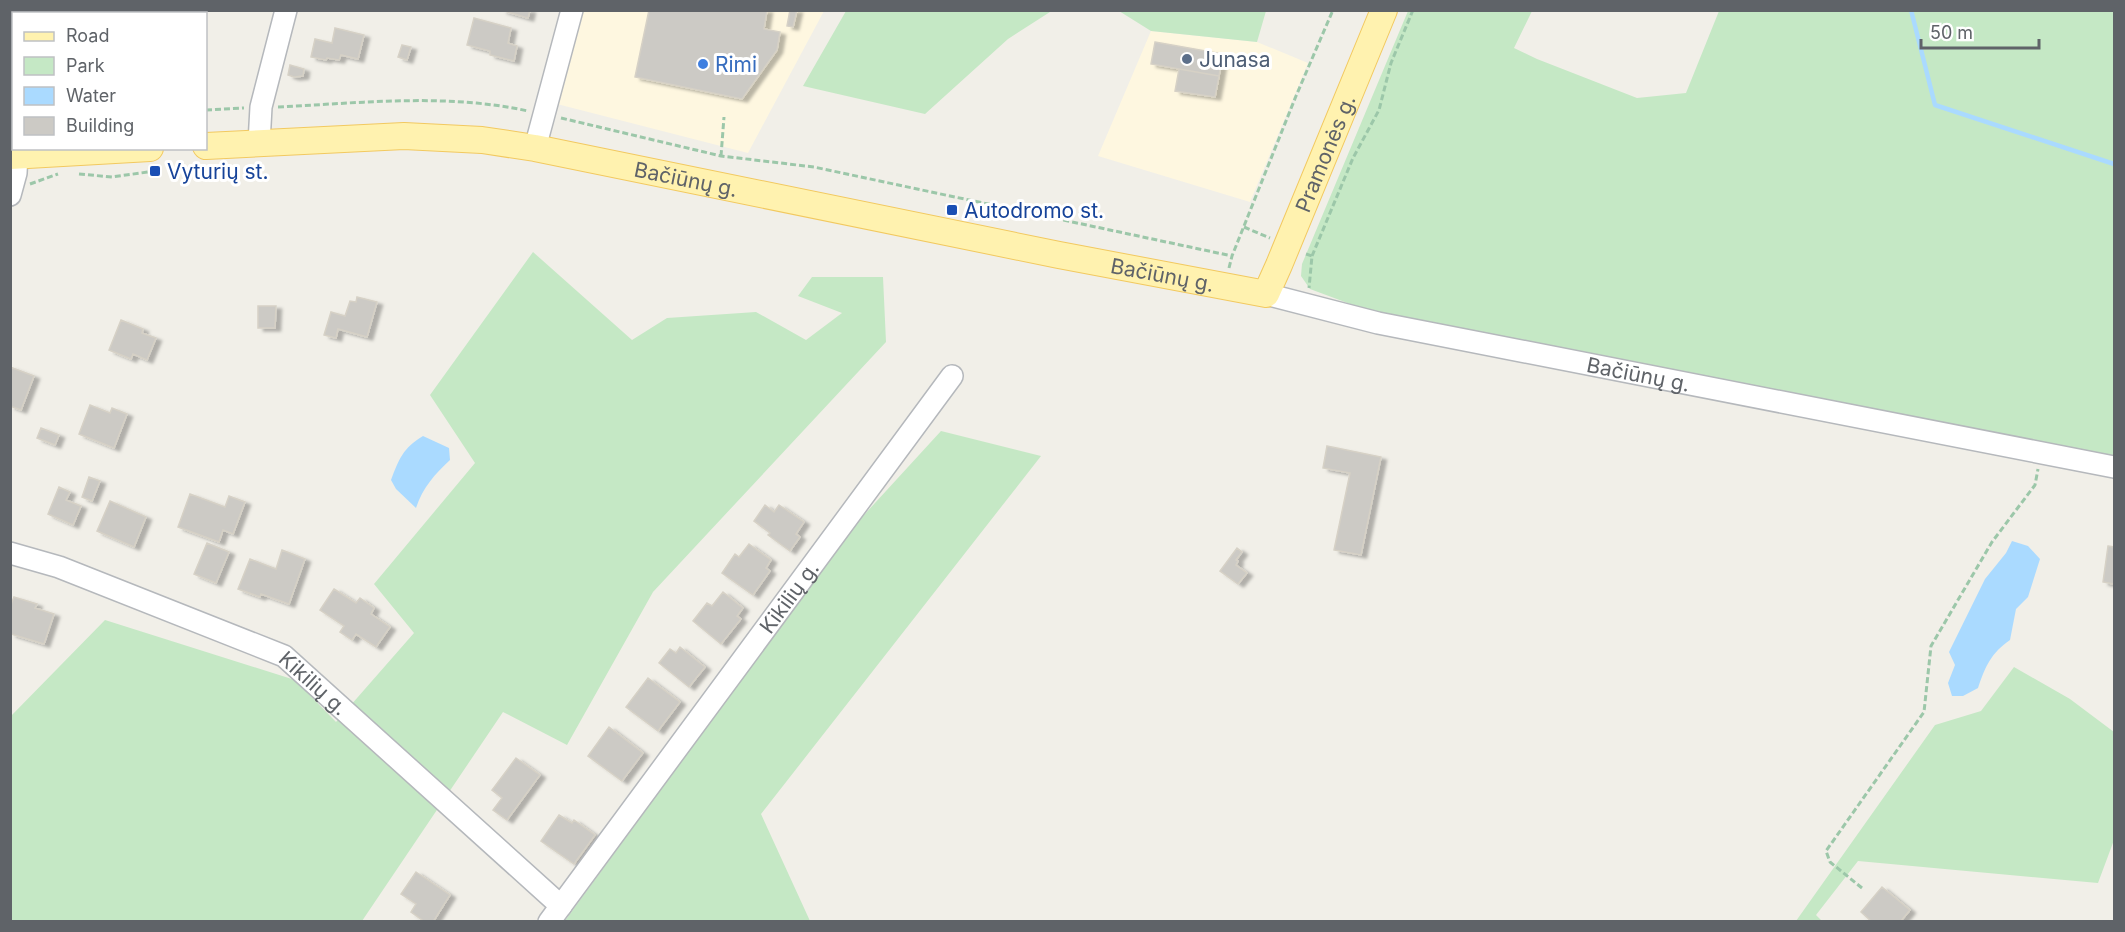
<svg xmlns="http://www.w3.org/2000/svg" width="2125" height="932" font-family="Inter,sans-serif">
<style>
.commercial{fill:#fef7e0}
.green{fill:#c5e8c5}
.water{fill:#aadaff}
.lines{fill:none;stroke-linecap:round;stroke-linejoin:round}
.stream{stroke:#aadaff;stroke-width:4.5}
.building{fill:#cccac5;stroke:#d6d1c6;stroke-width:1.5;filter:url(#shadow)}
.minor-casing{stroke:#b5b8bc;stroke-width:24}
.major-casing{stroke:#f2c960;stroke-width:28}
.path{stroke:#9cc7a9;stroke-width:3;stroke-dasharray:6 3;stroke-linecap:butt}
.minor{stroke:#fff;stroke-width:21}
.major{stroke:#fff2af;stroke-width:26}
.service-dot{fill:#5c6f8a;stroke:#fff;stroke-width:2}
.shop-dot{fill:#3f7fe0;stroke:#fff;stroke-width:2}
.transit-dot{fill:#1a4fb4;stroke:#fff;stroke-width:2}
.labels{text-anchor:middle;dominant-baseline:central;stroke-width:6;stroke-linejoin:round;paint-order:stroke}
.service-label{font-size:21px;fill:#4e5e75;stroke:#fff;text-anchor:start}
.shop-label{font-size:21px;fill:#366cbe;stroke:#fff;text-anchor:start}
.street-label{font-size:21px;fill:#5f6368;stroke:#fff}
.transit-label{font-size:21px;fill:#164399;stroke:#fff;text-anchor:start}
</style>
<defs>
<filter id="shadow"><feDropShadow dx="5.5" dy="3" stdDeviation="1.5" flood-color="#0004"/></filter>
</defs>
<rect width="100%" height="100%" fill="#f1efe8"/>
<path class="commercial" d="M582,11H824L748,153L557,104Z
M1151,31L1257,42L1308,63L1250,202L1098,156Z"/>
<path class="green" d="M10,11L11,10L123,11L122,14H14V90H11Z
M846,11V10L1086,11L1050,12L1008,39L925,114L803,86Z
M1119,11H1266L1257,42L1151,31Z
M1408,11H1532L1514,48L1537,59L1637,98L1686,93L1719,11H2114V465L1361,308L1310,289L1301,276L1302,264Z
M533,252L632,340L667,318L756,312L806,340L842,313L798,296L812,277H883L886,342L653,592L567,745L503,712L362,921H11L10,717L105,620L295,680L336,722L414,633L374,584L475,463L430,395Z
M941,431L1041,456L761,814L810,921L564,922L853,527Z
M2014,667L2070,699L2114,732V840L2098,883L1858,861L1816,915L1822,921H1796L1935,725L1981,711Z"/>
<path class="water" d="M423,436L449,448L450,460C435,474 423,487 416,508L396,489L391,480C399,459 403,448 423,436Z
M2012,541L2028,546L2040,559L2028,597L2016,609L2010,640C1991,653 1985,667 1978,688L1963,696H1952L1948,683L1955,665L1949,652L1985,579L2006,553Z"/>
<g class="lines">
<path class="stream" d="M1911,10L1935,105L2114,164"/>
</g>
<path class="building" d="M501,10H530L528,18Z
M649,10H767L764,29L780,32L777,50L742,99L635,77Z
M790,10H797L793,27L787,26Z
M474,18L511,28L508,43L517,46L514,61L490,55V51L467,45Z
M335,28L364,35L358,59L341,55L339,60L327,58L326,60L311,57L315,39L332,43Z
M1155,42L1223,54L1219,76L1151,64Z
M402,45L411,47L407,60L398,57Z
M290,65L304,69L303,76L294,77L288,75Z
M1179,69L1219,76L1215,97L1175,91Z
M357,297L377,302L367,337L338,329L336,338L324,335L331,312L345,316L350,301L356,302Z
M258,306H276L275,328H258Z
M121,320L143,329L142,333L156,338L147,360L133,354L131,359L109,350Z
M10,367L34,376L21,410L10,406Z
M90,405L110,413L112,408L127,414L114,448L79,434Z
M41,428L59,435L55,445L37,438Z
M1327,446L1381,457L1361,555L1334,550L1350,473L1323,468Z
M89,477L100,481L92,501L82,497Z
M59,487L70,492L66,500L81,506L73,525L48,514Z
M190,494L225,507L229,496L245,502L233,534L223,530L219,542L178,527Z
M110,501L146,517L134,547L97,531Z
M765,505L774,512L779,505L804,522L796,534L800,537L790,551L768,535L770,533L754,521Z
M207,543L229,552L216,583L194,574Z
M749,544L771,560L766,568L770,571L753,595L722,573L735,554L739,557Z
M2108,546L2114,547V584L2103,582Z
M1237,548L1242,552L1236,560L1238,561L1236,565L1247,573L1238,584L1220,571Z
M282,550L305,559L289,604L261,594L260,597L238,589L250,559L276,569Z
M334,589L356,603L360,598L374,608L371,614L390,627L376,647L356,634L352,640L340,632L344,626L320,610Z
M723,592L743,608L737,616L741,619L721,644L693,621L707,603L712,606Z
M14,597L37,604L35,608L54,614L44,644L11,634L10,607Z
M680,647L705,667L689,687L659,663L670,649L676,653Z
M648,678L680,702L658,731L626,707Z
M609,727L643,753L622,781L588,756Z
M516,758L540,775L507,820L493,810L502,798L492,790Z
M559,815L572,823L574,820L595,835L574,864L541,841Z
M416,872L450,895L433,922H425L411,912L416,904L401,894Z
M1882,887L1910,910L1900,922H1872L1861,912Z"/>
<g class="lines">
<g class="minor-casing">
<g id="minor">
<path d="M259,143L261,107L286,10"/>
<path d="M535,148L572,10"/>
<path d="M10,195L16,173L17,155"/>
<path id="s1" d="M1266,294L1378,323L2114,467"/>
<path id="s2" d="M10,553L59,567L284,656L561,906"/>
<path id="s3" d="M549,922L952,376"/>
</g>
</g>
<g class="major-casing">
<g id="major">
<path id="s4" d="M206,146L404,136L482,140L535,148L1059,255L1266,294L1279,265L1384,10"/>
<path d="M10,156L150,148"/>
</g>
</g>
<path class="path" d="M278,107C361,103 446,93 528,111
M206,110L244,108
M561,118L721,156L814,167L1232,256
M10,121H14
M721,156L724,117
M79,174L112,177L155,171
M30,184L58,174
M1244,227L1270,238
M1306,254L1312,256L1309,288
M1312,256L1353,158L1379,110L1391,63L1413,10
M1229,268L1232,256L1296,96L1333,10
M1862,888L1830,862L1826,851L1924,712L1931,646L1992,542L2035,485L2038,469"/>
<use href="#minor" class="minor"/>
<use href="#major" class="major"/>
</g>
<circle class="service-dot" cx="1187" cy="59" r="6"/>
<circle class="shop-dot" cx="703" cy="64" r="6"/>
<g class="transit-dot">
<rect x="149" y="165" width="12" height="12" rx="3"/>
<rect x="946" y="204" width="12" height="12" rx="3"/>
</g>
<g class="labels">
<g class="service-label">
<text x="1199" y="59">Junasa</text>
</g>
<g class="shop-label">
<text x="715" y="64">Rimi</text>
</g>
<g class="street-label">
<text stroke="none"><textPath href="#s4" startOffset="1228">Pramonės g.</textPath></text>
<text stroke="none"><textPath href="#s4" startOffset="484">Bačiūnų g.</textPath></text>
<text stroke="none"><textPath href="#s4" startOffset="970">Bačiūnų g.</textPath></text>
<text stroke="none"><textPath href="#s1" startOffset="381">Bačiūnų g.</textPath></text>
<text stroke="none"><textPath href="#s3" startOffset="404">Kikilių g.</textPath></text>
<text stroke="none"><textPath href="#s2" startOffset="333">Kikilių g.</textPath></text>
</g>
<g class="transit-label">
<text x="167" y="171">Vyturių st.</text>
<text x="964" y="210">Autodromo st.</text>
</g>
</g>
<rect width="2125" height="932" fill="none" stroke="#5f6368" stroke-width="24"/>
<rect x="12" y="12" width="195" height="138" fill="#ffffff" stroke="#bfc1c3" stroke-width="1.5"/>
<rect x="24" y="32" width="30" height="9" fill="#fff2af" stroke="#bfc1c3" stroke-width="1.5"/>
<text x="66" y="42" font-size="18" fill="#5f6368">Road</text>
<rect x="24" y="57" width="30" height="18" fill="#c5e8c5" stroke="#bfc1c3" stroke-width="1.5"/>
<text x="66" y="72" font-size="18" fill="#5f6368">Park</text>
<rect x="24" y="87" width="30" height="18" fill="#aadaff" stroke="#bfc1c3" stroke-width="1.5"/>
<text x="66" y="102" font-size="18" fill="#5f6368">Water</text>
<rect x="24" y="117" width="30" height="18" fill="#cccac5" stroke="#bfc1c3" stroke-width="1.5"/>
<text x="66" y="132" font-size="18" fill="#5f6368">Building</text>
<path d="M1921 39v9h118v-9" fill="none" stroke="#5f6368" stroke-width="3"/>
<text x="1930" y="39" font-size="18" fill="#5f6368" stroke="#ffffff" stroke-width="4.5" paint-order="stroke">50 m</text>
</svg>
